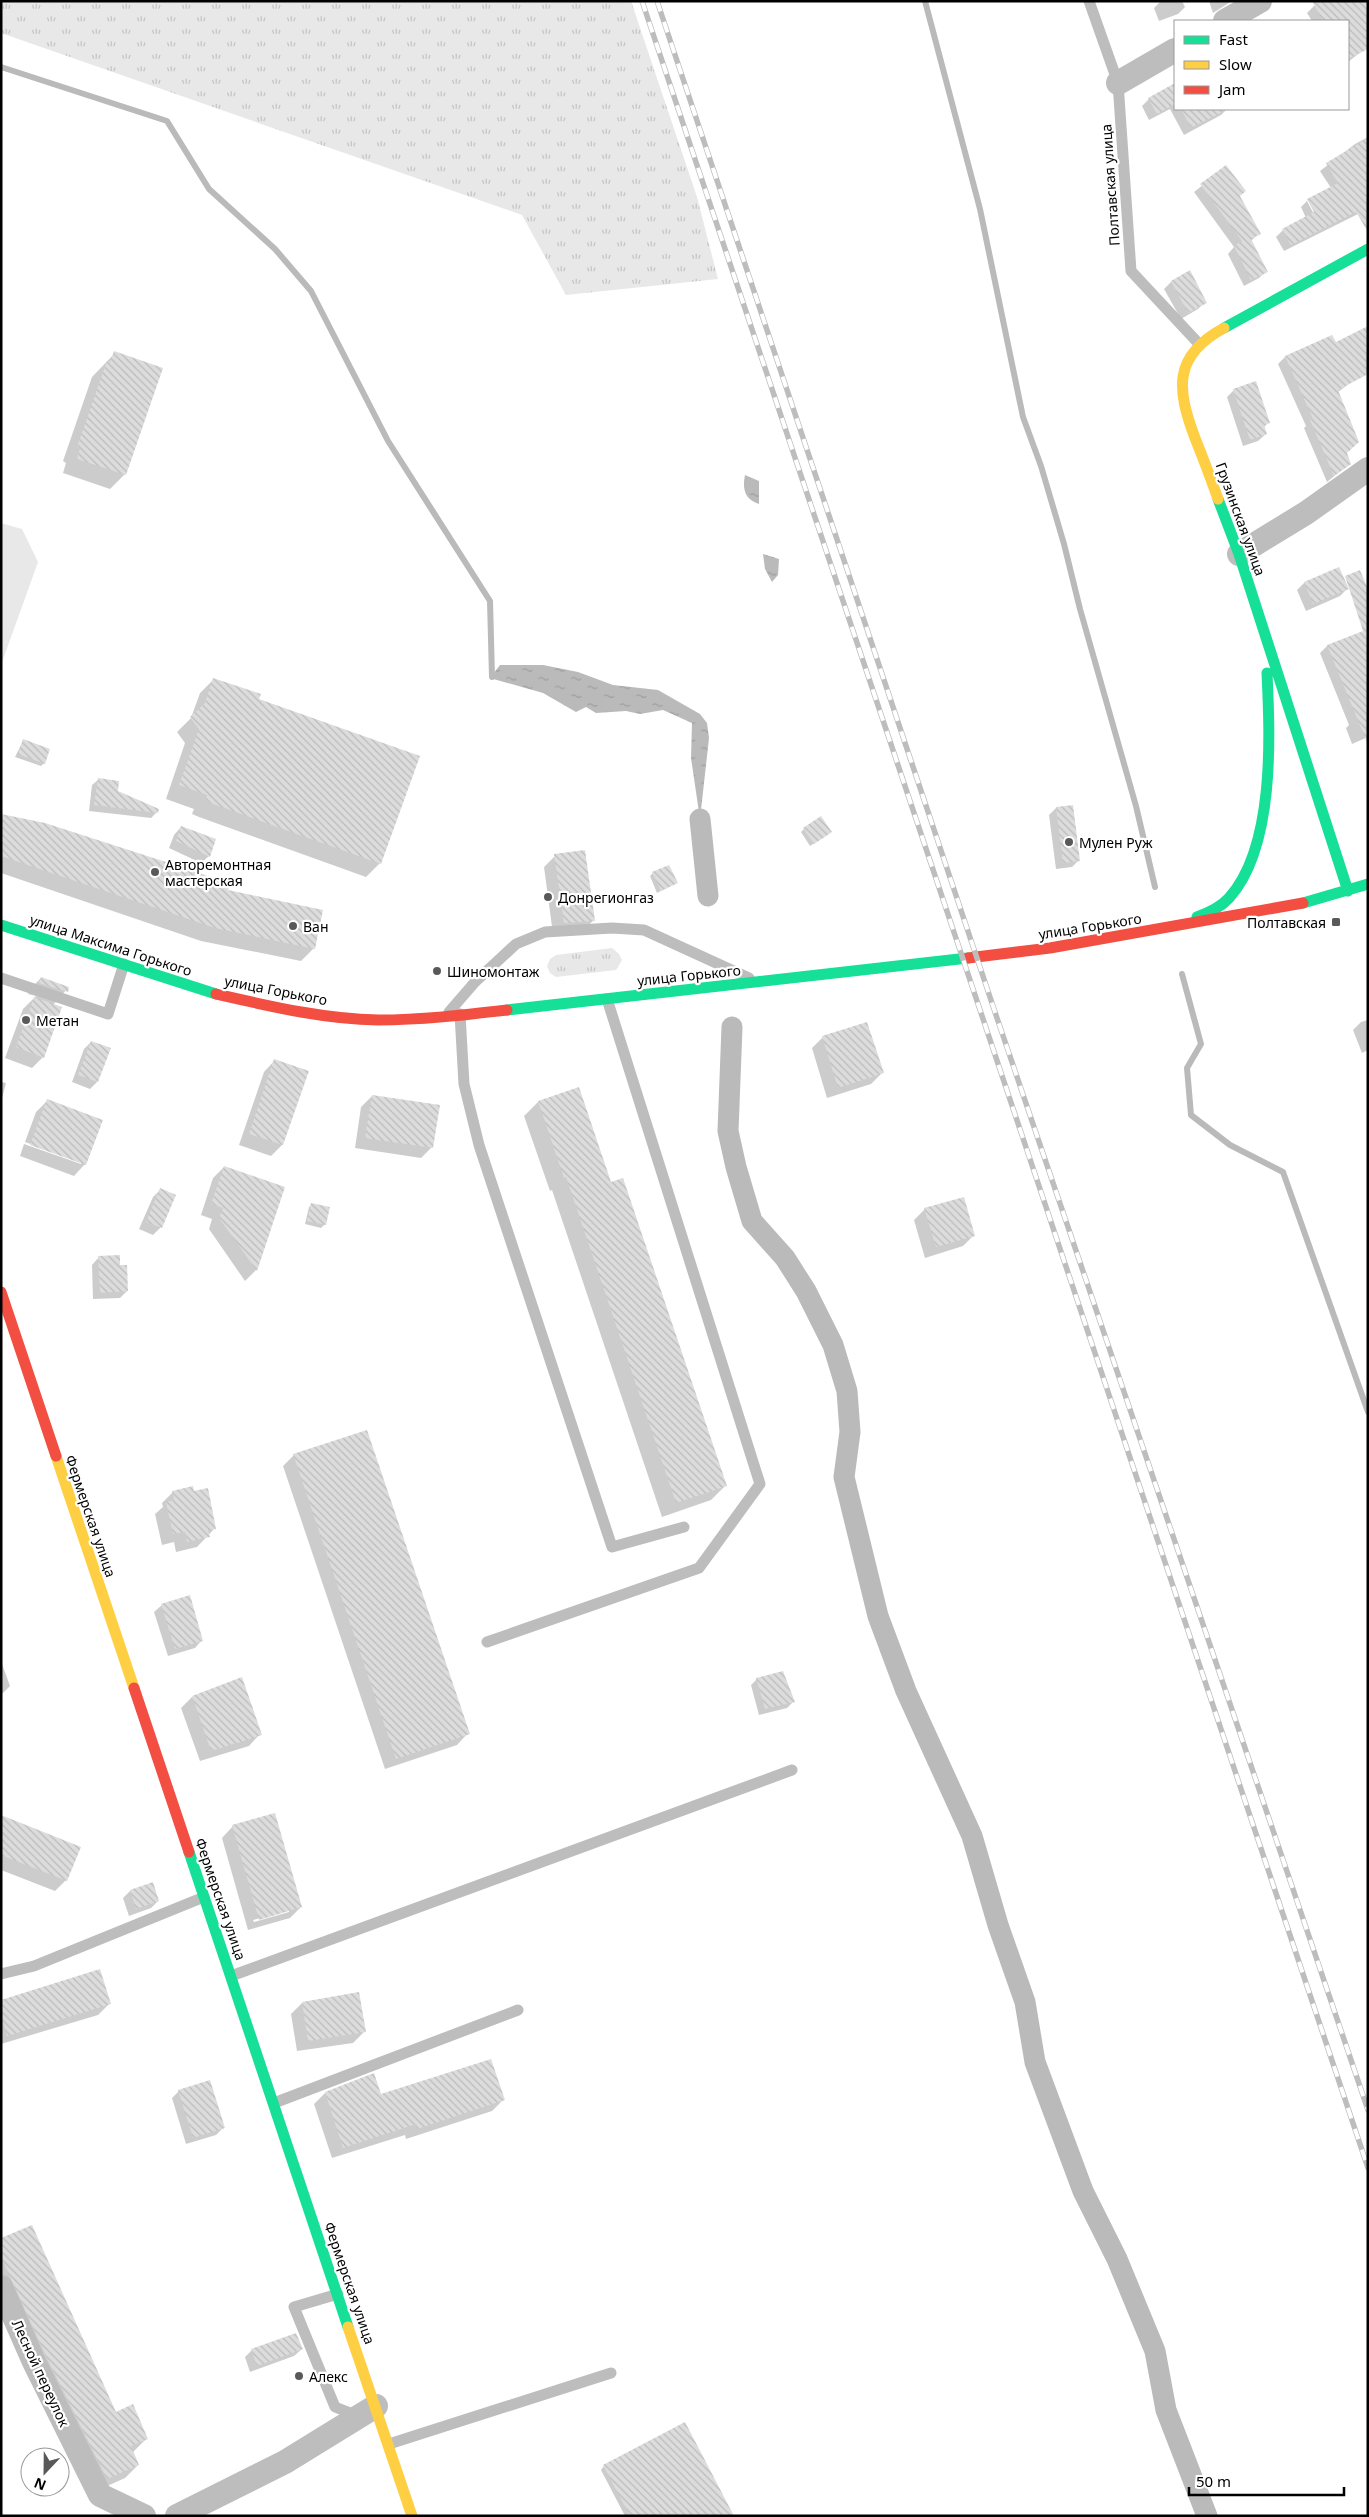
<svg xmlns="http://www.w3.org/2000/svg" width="1369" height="2517" font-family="'Noto Sans',sans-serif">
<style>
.grass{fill:url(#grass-tufts)}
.garden{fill:#e8e8e8}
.water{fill:url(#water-ripples)}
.shadow{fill:#0003;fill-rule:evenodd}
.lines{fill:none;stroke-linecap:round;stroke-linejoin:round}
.stream{stroke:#bababa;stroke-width:6}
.canal{stroke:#bababa;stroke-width:21}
.building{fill:url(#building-back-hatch)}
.lane{stroke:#bdbdbd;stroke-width:11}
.street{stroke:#bdbdbd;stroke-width:24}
.fast{stroke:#16e098;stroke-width:11}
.slow{stroke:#ffcf43;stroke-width:11}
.jam{stroke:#f24e42;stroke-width:11}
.rail-casing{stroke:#bdbdbd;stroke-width:5.5}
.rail{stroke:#fff;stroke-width:4;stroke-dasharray:11;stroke-linecap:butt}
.poi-dot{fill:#595959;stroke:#fff;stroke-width:2}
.labels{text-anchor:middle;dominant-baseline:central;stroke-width:4.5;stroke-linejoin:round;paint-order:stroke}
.street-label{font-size:14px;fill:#000;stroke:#fff}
.poi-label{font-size:14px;fill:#000;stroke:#fff;text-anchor:start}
</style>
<defs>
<pattern id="grass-tufts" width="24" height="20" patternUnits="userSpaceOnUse" patternTransform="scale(1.25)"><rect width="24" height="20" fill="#e8e8e8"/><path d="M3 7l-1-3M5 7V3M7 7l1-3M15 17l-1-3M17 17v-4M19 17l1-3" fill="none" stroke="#c5c5c5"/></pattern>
<pattern id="water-ripples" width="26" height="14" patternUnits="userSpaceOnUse" patternTransform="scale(1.25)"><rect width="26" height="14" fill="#bababa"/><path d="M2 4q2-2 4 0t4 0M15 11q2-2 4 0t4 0" fill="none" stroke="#9e9e9e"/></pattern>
<pattern id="building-back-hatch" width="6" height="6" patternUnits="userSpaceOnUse" patternTransform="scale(1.25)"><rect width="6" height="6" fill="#dcdcdc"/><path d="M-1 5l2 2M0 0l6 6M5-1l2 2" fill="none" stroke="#bbb"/></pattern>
</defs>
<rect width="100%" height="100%" fill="#fff"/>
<path class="grass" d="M1,1H631L697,197L718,279L566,295L522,215L1,33Z
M612,948L619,954L622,960L616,970L556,977L550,973L547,966L550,959L556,955Z"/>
<path class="garden" d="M1,523L22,529L38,562L1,665Z"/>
<path class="water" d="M745,475L759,481V504C745,500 742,489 745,475Z
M763,554L779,559L778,575L772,582L765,569Z
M500,665H543L578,672L613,685L658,690L700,714L707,723L709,738L700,819L691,758L692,723L663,710L640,714L626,711L596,713L586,707L576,712L543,693L490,678Z"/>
<path class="shadow" d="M1161,1H1182L1185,7L1178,14L1159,21L1154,8Z
M1209,1H1232L1213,13Z
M1368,1L1362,51L1348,62V21H1312L1307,13L1315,5Z
M1175,85V109H1227L1221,115L1184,135L1170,109L1149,120L1142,106L1149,99Z
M1368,137V177L1358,214L1284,251L1276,237L1283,230L1306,218L1301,207L1307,201L1316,218L1318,217L1309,201H1307L1331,188L1320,171L1355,144Z
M1226,167L1239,197L1259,233L1251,241L1266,271L1259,278L1244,286L1228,254L1234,247L1194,192Z
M1189,272L1205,302L1198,309L1181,319L1164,289L1171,282Z
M1331,336L1354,380L1338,392L1345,454L1349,464L1327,482L1304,428L1306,426L1278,364L1285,357Z
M115,353L125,474L110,489L63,473L66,463L63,461L92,377Z
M1234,390L1268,423L1263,428L1266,434L1258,441L1243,446L1227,397Z
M1339,568L1347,589L1340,596L1306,611L1297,590L1304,583Z
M1368,630V737L1352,744L1346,728L1349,725L1320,653L1327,646Z
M214,679L258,700L380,863L366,877L199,817L192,814L194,809L166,799L185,743L177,732L191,718L200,693Z
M23,741L44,763L41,766L15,757Z
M98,780L117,792L157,812L151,818L89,811L92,785Z
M1056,808L1079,860L1072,867L1056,869L1049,815Z
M1,815L226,891L314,948L301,961L201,941L1,873Z
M181,827L209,856L201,863L169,848L174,835Z
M804,829L827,835L810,846L801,832Z
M555,856L594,920L582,931L553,934L544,867Z
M653,873L676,883L657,893L650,876Z
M41,978L68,988L53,1005L43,1057L32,1068L5,1058L23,1009L36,996L28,994L30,989Z
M1368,1020V1050L1362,1053L1353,1030L1361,1022Z
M823,1037L882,1073L871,1084L827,1098L812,1048Z
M91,1042L97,1082L90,1089L72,1082L84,1049Z
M275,1060L307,1071L282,1145L271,1156L239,1145L264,1072Z
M1,1082L6,1083L1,1102Z
M372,1096L432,1147L421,1158L355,1148L361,1107Z
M47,1101L85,1164L74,1176L20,1156L24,1144L81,1164V1162L25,1142L36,1112Z
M538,1102L610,1183L725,1486L711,1500L662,1517L552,1190L550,1191L524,1116Z
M224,1167L284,1187L256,1270L245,1281L209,1229L212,1219L201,1215L213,1178Z
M160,1190L161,1227L153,1235L139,1229L153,1197Z
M312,1204L325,1224L321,1228L305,1224L309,1207Z
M925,1209L974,1235L963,1246L925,1258L914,1220Z
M99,1257L119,1267L127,1291L120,1298L93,1299L92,1265Z
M294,1455L468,1733L457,1745L385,1769L283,1466Z
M173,1492L215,1528L197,1547L176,1552L174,1542L162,1545L155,1514L163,1507L162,1503Z
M162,1605L202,1640L195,1648L168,1656L154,1612Z
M1,1661L10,1686L1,1695Z
M757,1679L793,1702L787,1708L759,1715L751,1685Z
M192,1697L260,1734L249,1746L200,1761L181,1708Z
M1,1817L66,1880L55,1891L1,1870Z
M233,1826L301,1907L290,1918L248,1930L222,1838ZM289,1910V1912L254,1922L253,1920Z
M130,1891L158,1901L151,1908L129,1916L123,1898Z
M1,2001L109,2004L98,2015L1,2044Z
M302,2003L364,2032L353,2043L297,2051L291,2014Z
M179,2091L223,2128L216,2135L186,2144L172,2098Z
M325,2093L380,2096L503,2100L492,2111L406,2139L405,2135L332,2158L314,2104Z
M1,2240L115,2413L147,2438L133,2452L138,2465L125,2478L94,2492L1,2299Z
M302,2349L294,2356L250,2372L245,2357L252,2350Z
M604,2466L733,2516H625L601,2470Z"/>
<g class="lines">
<path class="stream" d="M925,1L980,209L1023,417L1041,466L1064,544L1080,609L1136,806L1155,887
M1,67L167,121L209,189L275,249L311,291L388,441L490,601L492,677
M1182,974L1201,1044L1187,1068L1191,1115L1230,1145L1283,1172L1368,1412"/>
<path class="canal" d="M700,819L708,896
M732,1027L728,1131L736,1167L752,1221L785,1258L806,1291L833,1345L847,1391L850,1432L844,1477L878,1616L906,1691L972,1836L998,1925L1025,2002L1035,2062L1083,2191L1117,2259L1155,2351L1166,2410L1207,2516"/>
</g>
<path class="building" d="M1312,1H1368V49L1348,59V21H1323Z
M1175,83V104L1157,114L1148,98Z
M1181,109H1228L1191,128Z
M1368,138V232L1356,212L1291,245L1282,229L1314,212L1307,199L1338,183L1326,163Z
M1226,165L1246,191L1240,196L1261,234L1251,239L1268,272L1251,280L1234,246L1242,241L1200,184Z
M1190,270L1207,303L1188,313L1171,281Z
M1368,326V374L1338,390L1359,442L1347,453L1351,464L1334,476L1310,420L1313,419L1285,356L1332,335L1336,342Z
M114,351L163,368L126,475L77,459L80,448L77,447L107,361L110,362Z
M1256,381L1270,423L1264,425L1267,434L1250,440L1233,389Z
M1339,567L1349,589L1313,604L1304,582Z
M1360,570L1368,589V745L1327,645L1363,631L1345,576Z
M213,678L261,694L259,699L420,756L381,864L213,804L205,800L207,795L179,785L199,729L190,717L205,703Z
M23,739L50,749L45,764L18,754Z
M98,778L119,781L118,791L159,809L158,813L94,805Z
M1073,805L1080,861L1063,863L1056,807Z
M1,814L45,823L203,874L229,885L228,890L323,910L315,949L215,928L1,856Z
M821,816L832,832L814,844L803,828Z
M181,826L216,839L210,857L176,841Z
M585,850L595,921L564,923L554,854Z
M669,865L678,883L661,891L652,872Z
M41,977L69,987L68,992L39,983Z
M34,997L62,1007L44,1058L16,1047Z
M867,1022L884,1073L838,1088L822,1036Z
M91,1041L111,1048L98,1082L78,1075Z
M274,1059L309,1071L283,1145L249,1134Z
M579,1087L611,1182L623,1178L727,1486L676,1503L566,1177L564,1178L538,1101Z
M372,1095L440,1105L433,1148L365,1138Z
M47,1099L103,1120L86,1165L30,1145Z
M224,1166L285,1187L257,1271L219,1218L223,1208L211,1204Z
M160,1188L176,1195L162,1228L146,1222Z
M964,1197L975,1236L936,1247L924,1208Z
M311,1203L330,1207L326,1225L307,1221Z
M120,1255V1265H127L128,1291L100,1293L98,1256Z
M367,1430L470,1734L396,1759L293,1454Z
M193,1486L194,1491L208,1488L216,1529L208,1530L210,1537L187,1542L185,1532L173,1534L166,1502L174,1500L172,1491Z
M190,1595L203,1641L175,1649L161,1604Z
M783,1671L795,1702L765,1709L756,1678Z
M242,1677L262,1735L211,1751L192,1696Z
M275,1813L302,1907L259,1920L232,1825Z
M1,1815L81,1847L67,1881L1,1855Z
M153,1882L159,1901L136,1909L130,1890Z
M100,1969L111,2004L7,2036L1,2015V2000Z
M359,1992L366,2032L308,2041L302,2002Z
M491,2059L505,2100L417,2129L416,2124L343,2148L325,2092L374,2073L381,2094Z
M210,2080L225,2128L193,2138L178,2090Z
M32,2225L116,2412L133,2404L148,2439L131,2446L139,2465L107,2479L46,2356L1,2257V2238Z
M296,2333L303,2349L257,2366L251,2349Z
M685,2422L734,2516H630L603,2465Z"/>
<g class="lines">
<path class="lane" d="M1089,1L1118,83L1131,271L1200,345
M1,978L108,1014L124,964
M449,1012L475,982L516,944L545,932L612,928L644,930L749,978
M460,1014L464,1084L479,1145L612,1547L684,1527
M487,1642L699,1568L760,1484L607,999
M1,1974L34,1966L204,1897
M231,1976L792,1770
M274,2103L518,2010
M338,2294L294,2307L335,2407L358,2416
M389,2444L611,2373"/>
<path class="street" d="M1225,21L1260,1
M1118,83L1175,50
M1239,554L1306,513L1368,469
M1,2287L34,2362L100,2495L144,2516
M177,2516L285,2462L376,2406"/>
<path class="fast" d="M1224,328L1368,249
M1218,499L1239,554L1348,891
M1303,903L1368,884
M1197,917C1208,913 1221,907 1229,898C1275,847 1270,737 1267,673
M1,925L216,994
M507,1010L968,958
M189,1852L348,2327"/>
<path class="slow" d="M1218,499C1211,479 1203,458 1195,438C1177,390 1172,356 1224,328
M56,1456L134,1688
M348,2327L412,2516"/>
<path class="jam" d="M968,958L1050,948L1303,903
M216,994C269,1006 323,1019 378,1020C421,1020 464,1015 507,1010
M1,1292L56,1456
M134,1688L189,1852"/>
<g class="rail-casing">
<path id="rail" d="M642,1L1368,2168
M657,1L997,1018L1368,2110"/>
</g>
<use href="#rail" class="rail"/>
</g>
<g class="poi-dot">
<circle cx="1069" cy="842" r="5"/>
<circle cx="155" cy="872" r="5"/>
<circle cx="548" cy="897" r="5"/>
<rect x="1331" y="917" width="10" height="10" rx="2.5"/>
<circle cx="293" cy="926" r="5"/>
<circle cx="437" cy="971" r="5"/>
<circle cx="26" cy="1020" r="5"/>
<circle cx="299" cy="2376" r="5"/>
</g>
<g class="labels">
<g class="street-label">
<text transform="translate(1110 185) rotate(-94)">Полтавская улица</text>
<text transform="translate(1241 519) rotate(70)">Грузинская улица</text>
<text transform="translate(1090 926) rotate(-9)">улица Горького</text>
<text transform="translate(111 945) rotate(18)">улица Максима Горького</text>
<text transform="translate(689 975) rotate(-6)">улица Горького</text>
<text transform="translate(276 990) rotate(11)">улица Горького</text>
<text transform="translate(91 1516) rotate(71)">Фермерская улица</text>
<text transform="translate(221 1899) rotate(71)">Фермерская улица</text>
<text transform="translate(350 2283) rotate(71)">Фермерская улица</text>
<text transform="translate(41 2373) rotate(65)">Лесной переулок</text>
</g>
<g class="poi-label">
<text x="1079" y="842">Мулен Руж</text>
<text x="165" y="864">Авторемонтная<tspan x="165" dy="16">мастерская</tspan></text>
<text x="558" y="897">Донрегионгаз</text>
<text x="1326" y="922" text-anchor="end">Полтавская</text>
<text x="303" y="926">Ван</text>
<text x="447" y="971">Шиномонтаж</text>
<text x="36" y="1020">Метан</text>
<text x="309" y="2376">Алекс</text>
</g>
</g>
<rect width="1369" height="2517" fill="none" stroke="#000000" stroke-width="5"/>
<rect x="1174" y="20" width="175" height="90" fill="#ffffff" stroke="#999999"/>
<rect x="1184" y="36" width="25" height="8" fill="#16e098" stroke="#999999"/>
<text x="1219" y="45" font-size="15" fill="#000000">Fast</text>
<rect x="1184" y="61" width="25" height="8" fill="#ffcf43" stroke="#999999"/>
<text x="1219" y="70" font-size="15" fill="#000000">Slow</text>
<rect x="1184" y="86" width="25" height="8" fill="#f24e42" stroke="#999999"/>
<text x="1219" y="95" font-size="15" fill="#000000">Jam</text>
<g transform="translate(45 2472) rotate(202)"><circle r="24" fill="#ffffff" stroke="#999999"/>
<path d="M0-4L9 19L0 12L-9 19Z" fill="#595959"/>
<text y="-8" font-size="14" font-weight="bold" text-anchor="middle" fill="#000000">N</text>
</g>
<path d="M1189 2487v8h155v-8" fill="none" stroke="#000000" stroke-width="2.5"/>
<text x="1196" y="2487" font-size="15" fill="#000000" stroke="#ffffff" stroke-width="4" paint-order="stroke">50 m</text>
</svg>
